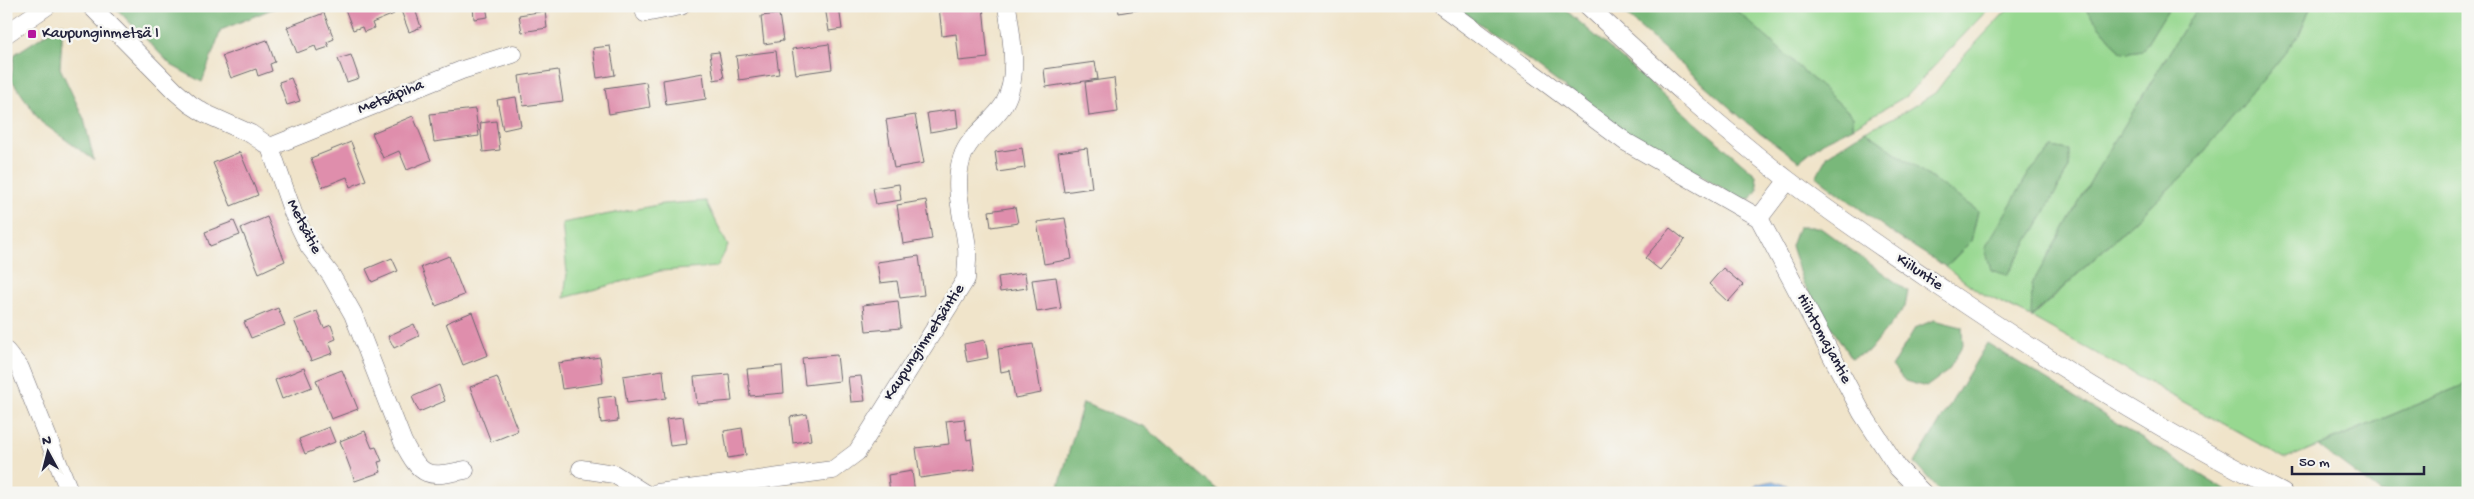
<svg xmlns="http://www.w3.org/2000/svg" width="2474" height="499" font-family="'Gochi Hand',sans-serif">
<style>
.green{fill:#97d890;stroke:#5c7d66;fill-rule:evenodd}
.forest{fill:#79b87a;stroke:#4e6d5a}
.water{fill:#74ace3;stroke:#4b678f}
.building{fill:#df8eac}
.lines{fill:none;stroke-linecap:round;stroke-linejoin:round}
.minor-casing{stroke:#6a666d;stroke-width:19}
.minor{stroke:#fff;stroke-width:18}
.poi-dot{fill:#b5179e;stroke:#f6f6f2;stroke-width:2}
.labels{text-anchor:middle;dominant-baseline:central;stroke-width:5;stroke-linejoin:round;paint-order:stroke}
.poi-label{font-size:16px;fill:#22223b;stroke:#f6f6f2;text-anchor:start}
.street-label{font-size:16px;fill:#22223b;stroke:#f6f6f2}
</style>
<rect width="100%" height="100%" fill="#f6f6f2"/>
<filter id="ink" filterUnits="userSpaceOnUse"><feTurbulence type="fractalNoise" baseFrequency=".02" numOctaves="2"/><feDisplacementMap in="SourceGraphic" scale="10" xChannelSelector="R" yChannelSelector="G"/><feConvolveMatrix kernelMatrix="1 2 1 2 8 2 1 2 1" color-interpolation-filters="sRGB"/></filter>
<filter id="wash" filterUnits="userSpaceOnUse"><feTurbulence type="fractalNoise" baseFrequency=".0096" numOctaves="4" result="noise"/><feDisplacementMap in="SourceGraphic" scale="20" xChannelSelector="R" yChannelSelector="G"/><feGaussianBlur stdDeviation="1.12" result="paint"/><feColorMatrix in="noise" values="0 0 0 0 0 0 0 0 0 0 0 0 0 0 0 0 0 1.4 0 .05"/><feComposite in="paint" operator="in"/></filter>
<g filter="url(#wash)">
<rect width="100%" height="100%" fill="#f0e4ca"/>
<path class="green" d="M1732,6H1991L1906,96L1853,127V116Z
M2011,6H2083L2122,53L2143,50L2170,6H2198L2097,170L2032,284V317L2189,170L2298,37L2311,6H2468V383L2286,459L2031,317L1979,292L1946,267L1971,241L1978,211L1865,131L1899,115L1935,93L1960,60ZM2052,147L2068,150L2069,168L2036,228L2007,275L1986,248L2029,173Z
M706,201L728,246L717,267L660,271L564,298L567,273L562,223L663,204Z"/>
<path class="forest" d="M114,6H279L221,30L202,82L171,65Z
M1455,6H1561L1756,175L1758,189L1751,199L1737,198L1679,162L1634,139Z
M1616,6H1732L1853,116V127L1823,142L1799,161L1747,123Z
M2083,6H2170L2143,50L2122,53Z
M2198,6H2311L2298,37L2189,170L2031,317L2032,284L2097,170Z
M63,23L60,68L84,119L94,160L41,122L11,79L15,54Z
M1865,131L1978,211L1971,241L1946,267L1895,235L1816,176L1828,155Z
M2052,147L2069,150V168L2036,228L2007,275L1991,270L1985,248L2029,173Z
M1798,227H1819L1908,291L1905,307L1869,351L1851,358L1803,283L1791,246Z
M1934,320L1962,327L1963,345L1948,371L1926,387L1905,381L1892,366L1915,328Z
M1987,343L2230,493H1941L1915,463Z
M2468,383V493H2381L2318,446Z
M1083,403L1145,427L1221,493H1057Z"/>
<path class="water" d="M1774,481L1789,487L1790,493H1747L1758,484Z"/>
<g id="blocks">
<path class="building" d="M350,6H391L394,14L372,23L374,28L364,32L362,27L353,30L345,9Z
M406,6H414L421,27L409,32L400,8Z
M473,6H486L488,17L474,19Z
M839,6L842,29L829,31L825,7Z
M939,6H983L988,58L959,61L956,34L942,36Z
M1118,6H1142V9L1119,13Z
M545,11L547,28L522,32L519,15Z
M324,13L334,39L327,42L329,47L317,51L315,46L297,53L287,27Z
M779,14L783,41L764,44L761,16Z
M267,40L275,62L270,64L272,71L258,76L256,69L231,78L222,56Z
M829,44L832,69L796,74L792,49Z
M610,46L615,75L597,78L593,48Z
M776,51L779,74L739,80L736,56Z
M719,52L724,78L714,80L710,53Z
M351,55L359,78L347,82L338,59Z
M1095,62L1098,79L1046,87L1044,69Z
M558,70L563,101L523,106L519,76Z
M703,73L706,99L666,105L663,80Z
M291,78L300,101L287,105L279,82Z
M1114,78L1118,112L1089,116L1085,82Z
M646,82L650,107L609,114L605,88Z
M516,97L521,126L503,130L497,100Z
M475,109L479,136L434,142L430,114Z
M956,109L958,127L930,132L927,113Z
M915,115L924,163L894,168L886,120Z
M413,116L431,160L407,170L399,151L383,158L372,133Z
M496,121L500,150L483,152L480,123Z
M351,142L366,180L350,187L347,177L322,187L311,158Z
M1022,148L1025,168L998,172L995,152Z
M1087,148L1092,188L1064,192L1058,152Z
M240,152L258,195L231,206L213,163Z
M899,184L901,200L876,204L873,188Z
M926,200L932,239L903,244L897,205Z
M1015,207L1018,223L991,227L989,211Z
M267,217L285,261L259,273L241,228Z
M1065,218L1072,259L1044,264L1037,222Z
M234,221L240,235L210,246L205,232Z
M1670,228L1685,240L1660,270L1645,258Z
M449,256L464,295L436,306L421,267Z
M919,256L924,295L900,298L897,281L880,283L877,262Z
M392,258L398,271L372,282L366,269Z
M1723,268L1743,285L1728,302L1709,284Z
M1025,273L1027,288L1000,292L998,277Z
M1056,277L1061,308L1037,312L1032,280Z
M898,301L901,328L866,331L863,305Z
M278,308L285,325L251,338L244,322Z
M317,311L324,328L331,325L336,339L329,342L333,353L311,361L294,320Z
M472,312L488,355L463,365L446,323Z
M414,324L419,336L394,348L388,336Z
M985,340L988,358L967,362L964,344Z
M1033,344L1041,393L1015,398L1010,370L1001,372L998,349Z
M837,355L840,381L805,385L802,358Z
M600,357L603,383L562,389L558,363Z
M782,366L784,393L750,396L747,369Z
M304,368L312,387L282,399L275,380Z
M342,370L358,409L331,419L316,380Z
M663,370L666,398L627,403L623,376Z
M729,374L732,401L697,404L694,377Z
M861,376L865,401L851,402L848,377Z
M497,377L518,431L491,442L470,387Z
M439,385L445,401L419,412L412,397Z
M615,396L618,421L601,423L598,398Z
M807,414L811,440L793,443L790,417Z
M683,417L687,444L670,446L666,419Z
M964,419L967,440L971,439L975,470L920,478L916,448L949,444L946,421Z
M329,427L335,442L305,454L299,439Z
M742,428L746,455L728,458L724,431Z
M365,431L372,448L376,447L382,461L378,462L381,472L355,481L340,441Z
M912,471L915,493H890L888,475Z"/>
</g>
</g>
<g filter="url(#ink)">
<use href="#blocks" fill-opacity="0" stroke="#6a666d" stroke-width="1"/>
<g class="lines">
<g class="minor-casing">
<path id="minor" d="M91,6L175,91L190,104L204,113L251,134L270,147L293,213L309,246L331,275L353,314L403,442C422,478 427,478 465,470
M1442,6L1626,142L1759,218
M1588,6C1653,66 1718,126 1788,180C1839,219 1893,255 1946,291C2055,365 2166,434 2283,493
M645,13L681,6
M6,34L47,6
M270,147L462,70L513,54
M1788,180L1759,218L1862,413L1898,468L1923,493
M6,351L20,368L70,493
M581,469L614,474L644,493
M657,493L833,470L857,452L966,279C966,269 968,258 967,248C964,219 952,187 962,158C968,137 994,121 1004,104C1020,77 1011,35 1007,6"/>
</g>
<use href="#minor" class="minor"/>
</g>
</g>
<rect class="poi-dot" x="27" y="29" width="10" height="10" rx="2.5"/>
<g class="labels">
<g class="poi-label">
<text x="42" y="34">Kaupunginmetsä I</text>
</g>
<g class="street-label">
<text transform="translate(391 98) rotate(-22)">Metsäpiha</text>
<text transform="translate(303 227) rotate(63)">Metsätie</text>
<text transform="translate(1919 273) rotate(34)">Kiiluntie</text>
<text transform="translate(1823 339) rotate(62)">Hiihtomajantie</text>
<text transform="translate(925 343) rotate(-57)">Kaupunginmetsäntie</text>
</g>
</g>
<rect width="2474" height="499" fill="none" stroke="#f6f6f2" stroke-width="25"/>
<g transform="translate(48 452) rotate(353)" stroke="#f6f6f2" stroke-width="4" paint-order="stroke">
<path d="M0-4L9 19L0 12L-9 19Z" fill="#22223b"/>
<text y="-8" font-size="14" font-weight="bold" text-anchor="middle" fill="#22223b">N</text>
</g>
<path d="M2292 466v8h132v-8" fill="none" stroke="#22223b" stroke-width="2.5"/>
<text x="2299" y="466" font-size="15" fill="#22223b" stroke="#f6f6f2" stroke-width="4" paint-order="stroke">50 m</text>
</svg>
